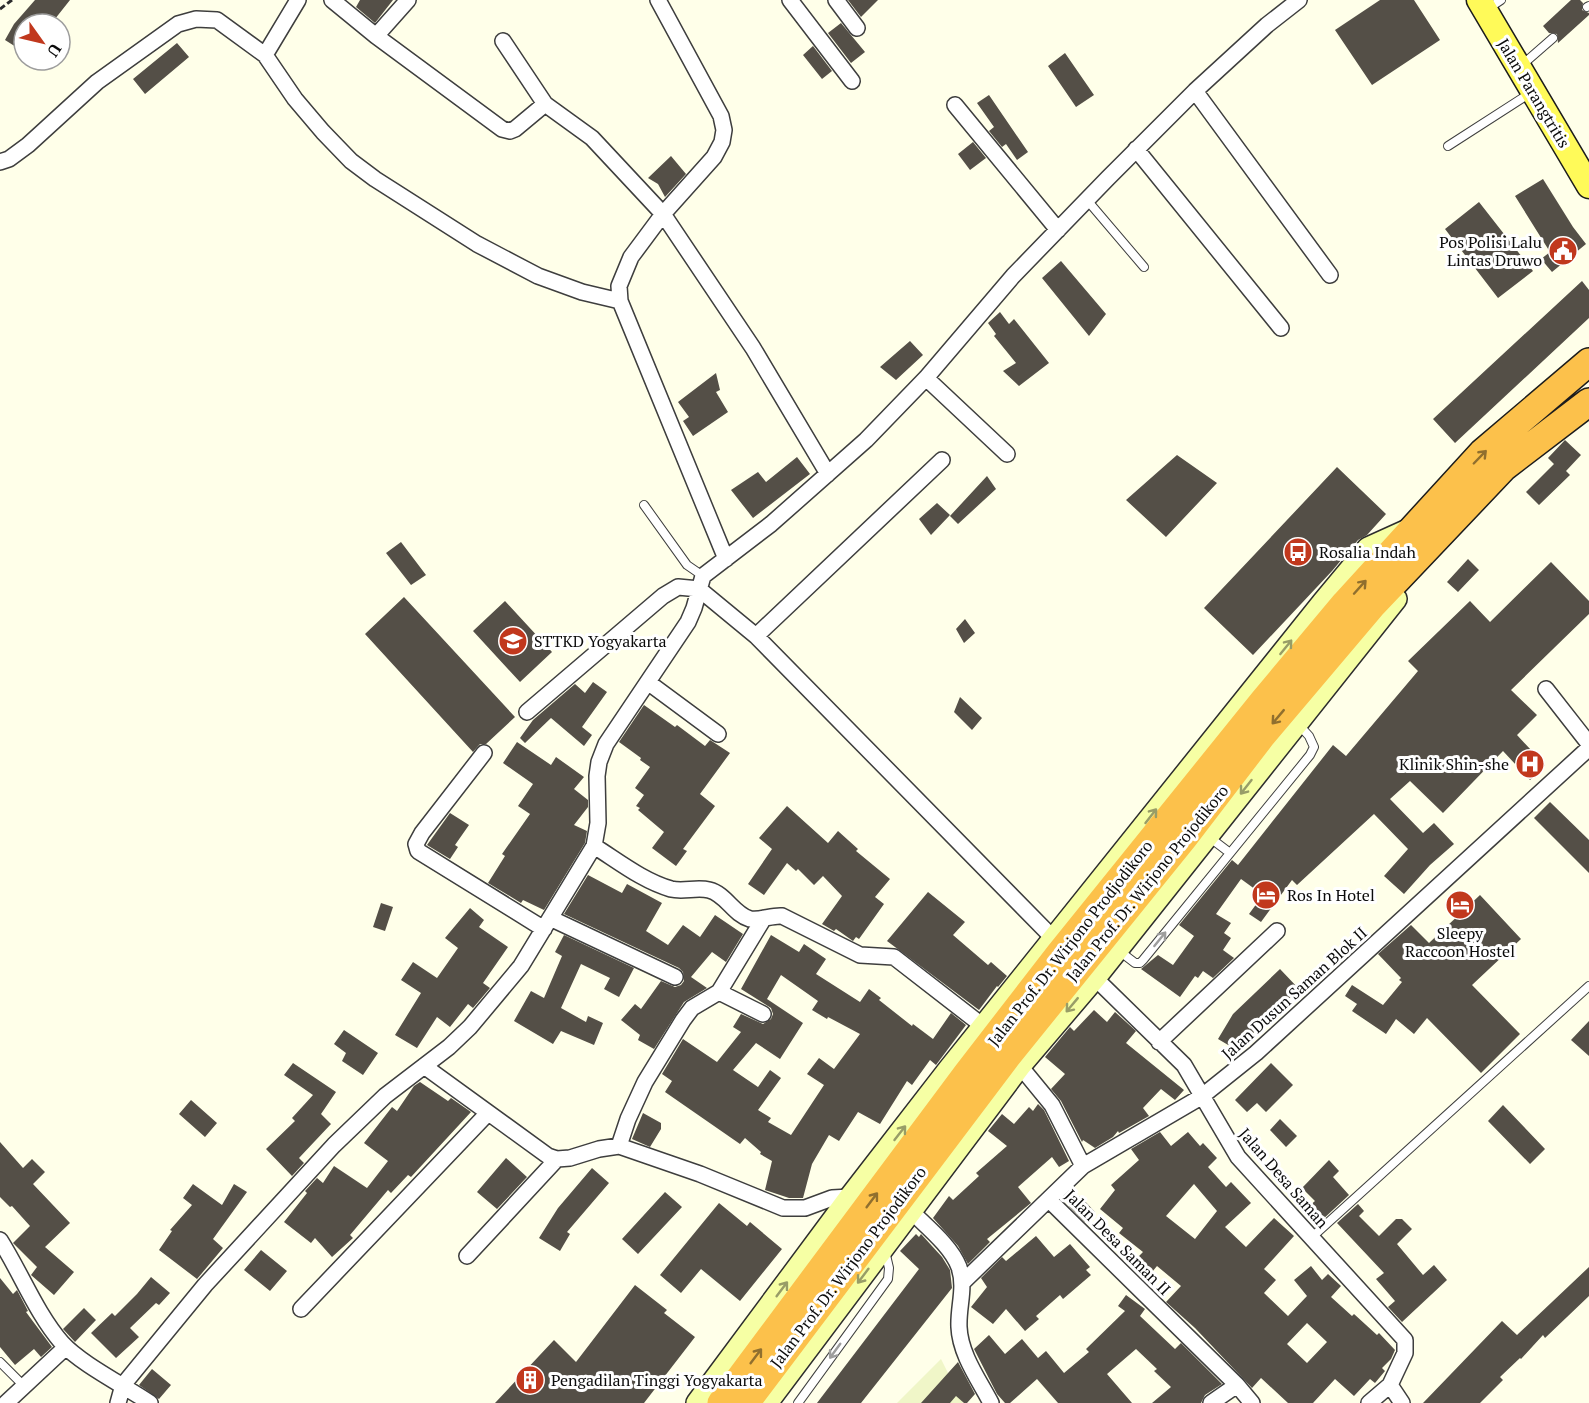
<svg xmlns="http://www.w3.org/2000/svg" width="1589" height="1403" font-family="'PT Serif',serif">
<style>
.farmland{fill:#f0f6c8}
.building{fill:#544f47;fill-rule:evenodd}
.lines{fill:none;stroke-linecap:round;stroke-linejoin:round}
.lane-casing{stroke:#3e3e3e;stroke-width:10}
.street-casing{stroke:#3e3e3e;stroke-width:18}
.secondary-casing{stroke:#2d2d2d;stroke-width:24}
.primary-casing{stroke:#1c1c1c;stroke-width:27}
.highway-casing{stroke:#1c1c1c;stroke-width:30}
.path{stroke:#2d2d2d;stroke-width:3;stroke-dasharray:6 3;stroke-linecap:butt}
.lane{stroke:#fff;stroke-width:8}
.street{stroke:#fff;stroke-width:15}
.secondary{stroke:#f6ffa4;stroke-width:21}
.primary{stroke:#fffa59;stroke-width:24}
.highway{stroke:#fcc14b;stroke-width:27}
.oneway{stroke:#906f2e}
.oneway2{stroke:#989d67}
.oneway3{stroke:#9d9d9d}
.labels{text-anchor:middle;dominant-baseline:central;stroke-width:6;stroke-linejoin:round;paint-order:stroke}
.street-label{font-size:16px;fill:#0b0b0b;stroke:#fff}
.poi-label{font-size:16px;fill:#0b0b0b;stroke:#fff;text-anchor:start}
</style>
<rect width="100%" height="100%" fill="#ffffe9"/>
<path class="farmland" d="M941,1359L963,1403H897Z"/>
<path class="building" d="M35,0H70L51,24H24V52L5,40L14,24Z
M360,0H393L375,23L356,7Z
M848,0H878L861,17Z
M1380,0H1414L1440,40L1372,85L1335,30Z
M1571,0H1580L1583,3L1582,10L1589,13V15L1558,43L1557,34L1549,33L1543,26Z
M841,23L865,52L851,63L828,33Z
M177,43L189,57L145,94L133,79Z
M813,46L832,71L822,79L803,55Z
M1065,53L1094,95L1076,107L1048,66Z
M989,95L1028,152L1017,160L1006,144L1002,147L989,131L994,127L977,103Z
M973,142L986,158L970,170L958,154Z
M671,156L686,174L665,197L658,184L648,178Z
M1543,179L1573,227L1586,244L1552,272L1541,259L1550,252L1515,196Z
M1479,202L1533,271L1498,298L1445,229Z
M1061,261L1106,314L1089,336L1042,278Z
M1582,281L1589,290V318L1455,443L1433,419Z
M1000,312L1009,324L1014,319L1049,363L1019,386L1003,371L1016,363L994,336L996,334L988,323Z
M910,341L923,355L896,380L880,367Z
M716,373L720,390L716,392L728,412L693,436L683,421L689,417L678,402Z
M1565,440L1581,455L1566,471L1570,475L1539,505L1526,492L1554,464L1548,458Z
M1177,455L1217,483L1166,537L1126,500Z
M797,457L810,474L753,518L731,490L758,472L766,482Z
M1337,467L1386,514L1367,535L1358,540L1332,571L1253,655L1204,608Z
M987,476L996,489L958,524L950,516Z
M937,503L950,515L931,535L919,519Z
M401,542L426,575L411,585L386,553Z
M1468,559L1479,570L1458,592L1447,582Z
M1551,562L1589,601V614L1511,690L1537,715L1517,735L1545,765L1530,780L1503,751L1443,813L1410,781L1390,799L1423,833L1434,823L1454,844L1430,865L1404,894L1384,876L1408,849L1374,814L1297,885L1292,880L1261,922L1249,914L1263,895L1241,879L1216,914L1231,923L1224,933L1231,938L1223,950L1234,958L1213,978L1203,971L1198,978L1195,976L1180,997L1141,969L1158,955L1173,965L1194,936L1179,925L1232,860L1238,865L1333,745L1346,756L1418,671L1408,661L1470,601L1490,622Z
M404,597L515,717L486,744H480L473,752L365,634Z
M505,601L552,652L520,682L473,631Z
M965,619L975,633L964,643L956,629Z
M593,682L607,692L582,727L592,735L584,746L551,718L525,743L520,738L533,720L575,684L585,693Z
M960,697L982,718L972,730L954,712Z
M644,705L675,727L677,725L705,746L710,740L730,753L700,794L715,806L683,849L687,851L676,866L652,848L664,832L638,810L640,808L636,806L644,795L635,788L650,767L640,760L641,758L619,742Z
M517,742L551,765L556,757L584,777L574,789L588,800V807L574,825L587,831L585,843L544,910L523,900L521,903L488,883L505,856L502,854L530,814L518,806L533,784L503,763Z
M1550,802L1589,840V873L1534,818Z
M787,806L828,843L838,831L858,849L856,851L890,879L875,897L884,904L859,939L856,937L853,941L836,929L834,931L822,924L842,896L823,876L814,885L798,869L796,871L787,863L764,895L748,884L772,849L759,838Z
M450,813L469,825L455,845L458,847L450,859L427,845Z
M588,875L622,893L627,884L662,903L646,931L668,945L683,925L700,937L715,915L743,934L726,962L712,952L691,977L707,988L684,1002L654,1049L638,1040L640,1035L621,1020L635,1004L641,1009L661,981L675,987L681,985L684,981L683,972L679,968L564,914Z
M928,892L965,922L953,935L988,965L991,962L1007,976L998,987L997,986L979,1010L887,941Z
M1480,895L1521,939L1472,985L1520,1034L1481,1073L1427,1018L1414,1034L1396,1019L1386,1034L1352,1011L1357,1004L1345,996L1352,985L1383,1005L1402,982L1399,980L1401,978L1378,954L1411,925L1429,943Z
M381,903L393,907L385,931L373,927Z
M470,908L484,920L479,927L508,947L483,983L490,988L473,1008L468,1004L450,1027L437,1017L417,1048L395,1035L421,993L401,980L413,962L437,978L458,948L445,938Z
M564,935L634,968L619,997L604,989L610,978L581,964L561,1008L586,1022L588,1016L603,1023L594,1045L561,1031L553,1044L514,1021L531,991L544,998L562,956L555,952Z
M771,935L799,952L804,944L826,959L816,974L860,1002L869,989L881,998L879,1000L912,1026L913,1024L933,1039L951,1013L966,1025L936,1065L930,1060L912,1085L907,1081L880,1124L858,1112L839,1141L829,1135L812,1164L803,1198H789L765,1190L772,1161L760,1154L761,1152L745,1138L740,1144L665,1092L672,1081L662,1074L683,1039L717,1062L741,1032L733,1027L741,1014L763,1024L771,1019L773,1014L771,1008L741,989ZM781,975L818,1001L812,1010L827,1019L828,1017L860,1034L834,1069L819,1058L807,1074L824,1085L791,1135L768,1122L771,1118L758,1110L781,1078L770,1070L758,1087L733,1070L756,1043L780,1059L803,1023L767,999Z
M1280,969L1299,989L1249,1037L1240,1052L1218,1039L1233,1014Z
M1094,1010L1107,1022L1115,1012L1125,1021L1136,1031L1126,1043L1184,1090L1175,1100L1161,1089L1143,1108L1149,1116L1119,1133L1118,1131L1113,1137L1095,1148L1083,1140L1082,1142L1061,1101L1051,1089L1065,1074L1045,1057L1070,1027L1074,1031Z
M1589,1021V1056L1571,1040Z
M344,1030L378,1053L363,1075L342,1061L346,1053L334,1044Z
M293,1063L336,1092L321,1114L331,1124L299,1158L304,1163L292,1176L266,1149L295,1121L292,1118L313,1095L284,1075Z
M1271,1063L1293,1085L1266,1112L1257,1103L1247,1112L1235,1100Z
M420,1082L448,1101L451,1098L471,1112L411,1177L408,1175L391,1193L388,1190L350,1235L353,1238L332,1257L315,1238L311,1243L284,1222L307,1193L305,1191L317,1178L323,1183L334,1166L367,1188L388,1161L364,1143L392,1107L397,1111L414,1086Z
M191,1100L217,1123L205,1137L179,1114Z
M1038,1104L1044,1110L1069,1161L1059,1167L1052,1157L1018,1187L1031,1203L987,1239L990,1242L968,1264L958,1246L933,1218L949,1196L953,1200L979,1176L976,1173L1007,1146L988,1131L1002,1114L1014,1124L1029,1107L1033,1111Z
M1503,1105L1545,1149L1530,1164L1488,1121Z
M643,1113L661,1123V1129L650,1147L632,1139Z
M1280,1119L1297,1136L1286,1147L1270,1130Z
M1160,1132L1171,1146L1188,1132L1200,1146L1203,1143L1217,1158L1208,1167L1226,1187L1231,1182L1251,1203L1225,1227L1246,1247L1274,1218L1294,1236L1264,1269L1276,1280L1264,1293L1288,1316L1307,1296L1294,1280L1311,1266L1322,1280L1328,1274L1341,1286L1331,1297L1352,1316L1354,1314L1377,1335L1379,1333L1395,1350L1391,1359L1382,1368L1385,1371L1375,1383L1370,1379L1354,1396L1335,1379L1313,1403H1288L1261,1378L1252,1388L1195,1328L1166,1302L1181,1286L1157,1266L1152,1272L1137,1258L1143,1252L1119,1233L1123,1228L1100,1209L1115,1190L1111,1185L1139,1160L1131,1149ZM1194,1184L1217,1211L1195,1239L1166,1216ZM1307,1323L1327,1342L1307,1363L1287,1344Z
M0,1142L23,1168L32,1159L45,1172L33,1184L70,1223L45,1247L74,1272L54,1295L31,1275L37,1267L13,1243L30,1226L12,1206L10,1207L0,1197Z
M506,1158L527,1177L497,1209L477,1192Z
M1329,1160L1339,1171L1333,1177L1349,1195L1321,1221L1308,1207L1315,1201L1302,1188Z
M592,1168L609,1183L567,1232L570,1234L560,1251L539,1238L558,1208Z
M193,1184L222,1205L234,1184L247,1192L213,1239L223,1248L197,1279L159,1250L172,1231L170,1230L192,1205L183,1198Z
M665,1192L682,1207L638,1254L622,1239Z
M1080,1196L1095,1212L1085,1222L1069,1206Z
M719,1203L747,1226L750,1222L782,1249L740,1301L701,1269L681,1293L660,1275Z
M1358,1204L1364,1211L1359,1216L1379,1236L1396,1219H1402L1412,1229L1397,1244L1423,1275L1434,1265L1447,1280L1402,1322L1388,1307L1395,1301L1376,1279L1384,1273L1337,1223Z
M916,1234L919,1237L921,1234L942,1257L950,1270L952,1288L861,1403H817L919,1269L900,1251Z
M1036,1236L1054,1257L1070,1244L1090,1267L1086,1270L1091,1275L1063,1299L1060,1295L1036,1316L1039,1319L1025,1331L1006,1309L993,1324L971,1307L987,1287L981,1278L1002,1257L1006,1261Z
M261,1250L287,1271L270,1291L244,1270Z
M1589,1267V1296L1545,1338L1543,1335L1521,1359L1520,1358L1500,1377L1503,1380L1480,1403H1423L1502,1321L1517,1335Z
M151,1277L170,1293L159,1305L156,1303L130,1328L139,1337L116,1358L91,1333L112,1313L115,1316L137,1294Z
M0,1278L13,1294L17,1290L28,1311L26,1312L52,1347L41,1357L34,1349L15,1365L0,1347Z
M635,1285L667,1310L664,1313L695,1337L644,1403H495L554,1340L576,1362Z
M1126,1295L1145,1309L1140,1316L1175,1349L1181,1343L1222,1384L1205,1395L1201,1403H1152L1171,1387L1154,1371L1157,1369L1136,1349L1107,1374L1132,1403H1058L1037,1379L1010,1403H1005L997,1394L974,1349L989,1335L1005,1354L1022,1339L1038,1358L1046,1351L1064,1373L1089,1352L1086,1349L1125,1311L1118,1306Z
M84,1308L96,1320L75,1342L63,1329Z
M958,1362L975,1394L967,1403H964L956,1396L950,1403H921Z
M152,1369L171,1385L159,1399L139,1385Z"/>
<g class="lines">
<g class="lane-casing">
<path id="lane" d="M1587,7L1589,6
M1489,8L1501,0
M1522,65L1553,38
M1448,146L1532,92
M1087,200L1144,267
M644,505L687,565L703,576
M1209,837L1230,853
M1118,950L1135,963H1140L1143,960L1310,755L1314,747L1309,736L1299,725
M1311,1238L1589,986
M0,1362L24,1386
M798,1403L888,1279L889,1268L885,1251"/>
</g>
<g class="street-casing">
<path id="street" d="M332,0L376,36L502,129L510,131L515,129L545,104L592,138L663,214L753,348L828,474
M658,0L721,116L724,130L722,142L714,157L663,214L631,257L619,286L620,301L726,559
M790,0L852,81
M836,0L857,28
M376,36L408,0
M503,41L545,104
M265,55L298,0
M1195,91L1330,275
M955,105L1058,230
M1136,149L1281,328
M0,162L9,159L28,145L97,82L178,24L196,19L217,20L265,55L295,99L323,132L351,161L375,179L477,244L538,276L582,292L620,301
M926,378L1007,454
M756,636L942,460
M649,683L718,734
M1546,689L1589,744
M527,712L663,596L678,587L699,589L756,636L1053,938
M484,753L422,833L416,844L418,851L544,929
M594,846C618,861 643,881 671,889C683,892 697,887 709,890C726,894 733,914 750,919C760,921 772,915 782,916L860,955L894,957L983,1026
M550,918L675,977
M1095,978L1184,1065L1238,1157L1405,1340V1353L1390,1385L1369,1403
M719,992L763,1014
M1159,1042L1277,931
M424,1066L548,1156L557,1159L570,1158L599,1149L619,1146L700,1174L783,1208H805L832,1198L850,1197
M1020,1066L1052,1105L1083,1166
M619,1146L628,1119L645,1082L683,1020L692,1008L719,992L764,918
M1049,1200L1237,1385L1252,1403
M911,1211C927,1227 951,1246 959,1267C966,1288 958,1306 959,1327C960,1354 979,1380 991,1403
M0,1240C21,1273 36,1313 62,1343C81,1364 125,1386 150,1403
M467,1256L557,1159
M963,1282L1083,1166L1201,1097L1256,1053L1589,748
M301,1309L488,1113
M1390,1385L1402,1403
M6,1403L66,1347
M118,1403L123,1385L205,1285L334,1145L385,1096L449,1047L470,1027L521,966L594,846L598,823L597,776L599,762L606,744L688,622L694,608L703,576L771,524L866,440L926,378L1013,276L1108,178L1195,91L1267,25L1299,0
M1211,1403L1237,1385"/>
</g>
<g class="secondary-casing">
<path id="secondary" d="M697,1403L850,1197L949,1069L1323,602L1368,548L1410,529
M767,1403L1020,1066L1095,978L1396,599"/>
</g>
<g class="primary-casing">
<path id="primary" d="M1479,0L1589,186"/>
</g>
<g class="highway-casing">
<path id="highway" d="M721,1403L967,1073L1059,954L1263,701L1345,603L1482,453L1589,362
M746,1403L1007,1057L1184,838L1262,736L1372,606L1504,467L1589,402"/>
</g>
<path class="path" d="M0,9L12,0"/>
<use href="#lane" class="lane"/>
<use href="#street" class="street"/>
<use href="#secondary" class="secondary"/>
<use href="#primary" class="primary"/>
<use href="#highway" class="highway"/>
</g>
<defs><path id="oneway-shaft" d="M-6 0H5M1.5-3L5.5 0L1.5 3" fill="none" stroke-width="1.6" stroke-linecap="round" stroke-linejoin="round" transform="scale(1.5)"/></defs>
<g class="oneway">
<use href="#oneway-shaft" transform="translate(1480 457) rotate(-46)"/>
<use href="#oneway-shaft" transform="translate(1360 587) rotate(-48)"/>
<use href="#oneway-shaft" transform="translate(1278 717) rotate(130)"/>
<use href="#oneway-shaft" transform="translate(872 1200) rotate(-53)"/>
<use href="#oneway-shaft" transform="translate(756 1356) rotate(-53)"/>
</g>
<g class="oneway2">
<use href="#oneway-shaft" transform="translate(1286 647) rotate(-51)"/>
<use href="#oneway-shaft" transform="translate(1246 787) rotate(128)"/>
<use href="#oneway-shaft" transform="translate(1151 816) rotate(-52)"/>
<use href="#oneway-shaft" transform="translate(1072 1005) rotate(130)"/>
<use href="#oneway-shaft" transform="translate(900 1133) rotate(-52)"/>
<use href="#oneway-shaft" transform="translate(863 1276) rotate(127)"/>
<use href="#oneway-shaft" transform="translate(782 1289) rotate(-53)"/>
</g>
<g class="oneway3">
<use href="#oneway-shaft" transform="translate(1160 939) rotate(-51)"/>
<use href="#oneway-shaft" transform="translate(835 1351) rotate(126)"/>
</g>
<defs>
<g id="civic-disc" transform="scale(1.5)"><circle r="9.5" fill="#c1381d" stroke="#fff"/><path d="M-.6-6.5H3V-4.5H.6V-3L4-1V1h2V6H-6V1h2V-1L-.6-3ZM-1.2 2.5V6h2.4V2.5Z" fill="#fff"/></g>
<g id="bus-disc" transform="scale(1.5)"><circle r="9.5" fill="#c1381d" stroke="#fff"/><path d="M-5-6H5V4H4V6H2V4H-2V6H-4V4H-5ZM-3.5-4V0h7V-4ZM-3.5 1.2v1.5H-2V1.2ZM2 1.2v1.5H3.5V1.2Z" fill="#fff"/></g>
<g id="university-disc" transform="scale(1.5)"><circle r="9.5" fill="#c1381d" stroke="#fff"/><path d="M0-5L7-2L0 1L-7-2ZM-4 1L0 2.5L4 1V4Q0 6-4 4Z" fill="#fff"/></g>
<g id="hospital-disc" transform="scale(1.5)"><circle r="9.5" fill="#c1381d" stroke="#fff"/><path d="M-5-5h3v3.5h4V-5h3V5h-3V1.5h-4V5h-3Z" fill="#fff"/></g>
<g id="hotel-disc" transform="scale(1.5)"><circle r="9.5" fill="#c1381d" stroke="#fff"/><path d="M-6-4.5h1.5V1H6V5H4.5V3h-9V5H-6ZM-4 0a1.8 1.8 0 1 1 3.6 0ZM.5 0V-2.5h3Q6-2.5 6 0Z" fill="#fff"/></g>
<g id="building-disc" transform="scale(1.5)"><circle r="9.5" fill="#c1381d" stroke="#fff"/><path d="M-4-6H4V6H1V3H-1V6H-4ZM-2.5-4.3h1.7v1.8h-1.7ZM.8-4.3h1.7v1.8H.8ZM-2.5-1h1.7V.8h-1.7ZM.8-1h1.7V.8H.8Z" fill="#fff"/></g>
</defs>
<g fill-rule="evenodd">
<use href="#civic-disc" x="1563" y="251"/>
<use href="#bus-disc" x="1298" y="552"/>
<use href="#university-disc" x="513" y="641"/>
<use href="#hospital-disc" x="1530" y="764"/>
<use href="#hotel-disc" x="1266" y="895"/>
<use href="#hotel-disc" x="1460" y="905"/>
<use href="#building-disc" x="530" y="1380"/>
</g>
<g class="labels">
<g class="street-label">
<text transform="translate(1534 93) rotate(59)">Jalan Parangtritis</text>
<text transform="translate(1147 883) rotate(-51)">Jalan Prof. Dr. Wirjono Projodikoro</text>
<text transform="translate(1070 943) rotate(-52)">Jalan Prof. Dr. Wirjono Prodjodikoro</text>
<text transform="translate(1294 993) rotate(-42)">Jalan Dusun Saman Blok II</text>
<text transform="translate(1284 1178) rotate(49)">Jalan Desa Saman</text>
<text transform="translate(1118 1242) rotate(45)">Jalan Desa Saman II</text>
<text transform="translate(848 1267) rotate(-53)">Jalan Prof. Dr. Wirjono Projodikoro</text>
</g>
<g class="poi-label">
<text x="1542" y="242" text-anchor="end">Pos Polisi Lalu<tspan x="1542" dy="18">Lintas Druwo</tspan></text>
<text x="1319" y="552">Rosalia Indah</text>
<text x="534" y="641">STTKD Yogyakarta</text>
<text x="1509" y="764" text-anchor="end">Klinik Shin-she</text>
<text x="1287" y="895">Ros In Hotel</text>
<text x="1460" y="933" text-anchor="middle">Sleepy<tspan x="1460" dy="18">Raccoon Hostel</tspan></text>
<text x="551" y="1380">Pengadilan Tinggi Yogyakarta</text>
</g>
</g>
<g transform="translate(42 42) rotate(124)"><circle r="28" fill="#ffffff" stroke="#9d9d9d" stroke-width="1.5"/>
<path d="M0-4.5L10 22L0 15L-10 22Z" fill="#c1381d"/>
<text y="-9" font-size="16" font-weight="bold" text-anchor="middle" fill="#0b0b0b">U</text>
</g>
</svg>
